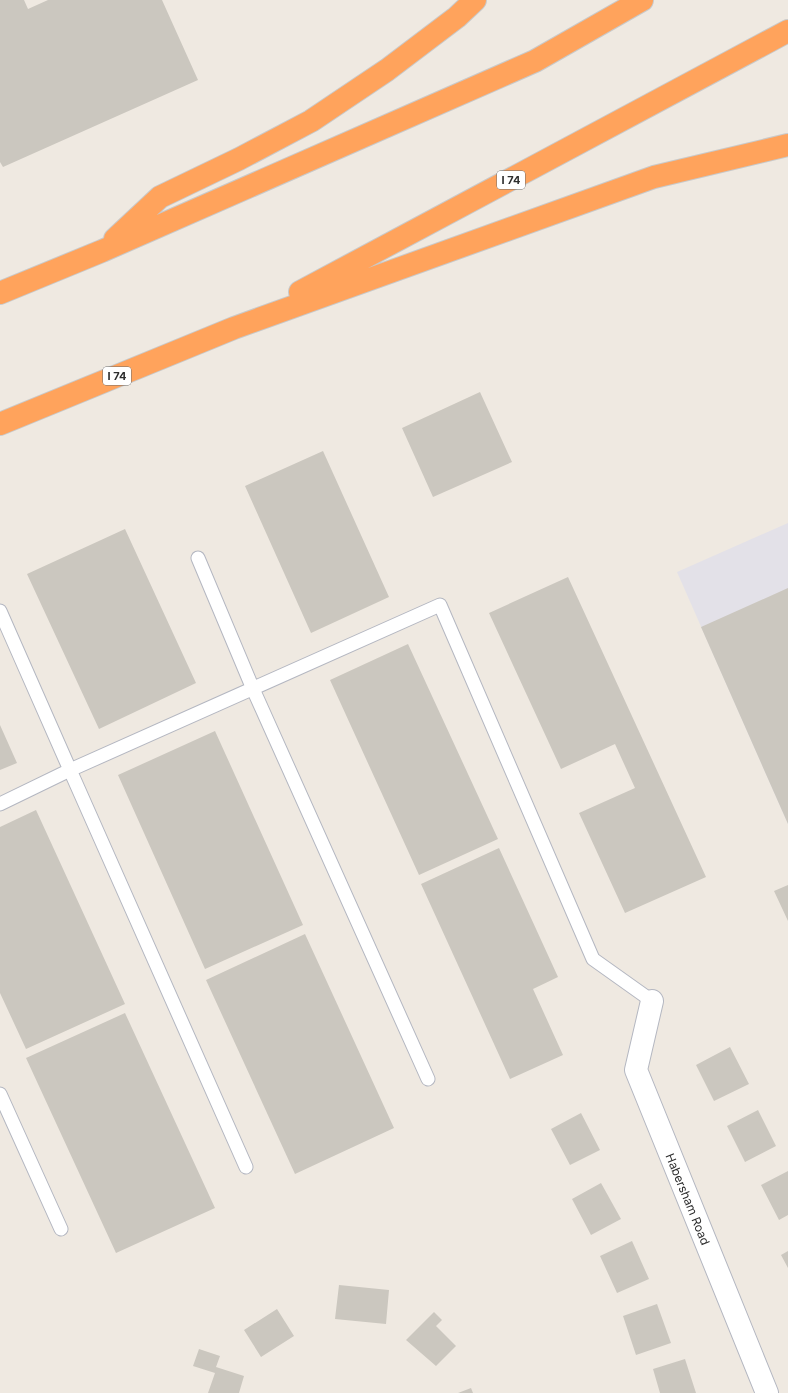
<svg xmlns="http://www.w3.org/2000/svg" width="788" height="1393" font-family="Inter,sans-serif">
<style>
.industrial{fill:#e3e1e8}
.building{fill:#cbc7bf}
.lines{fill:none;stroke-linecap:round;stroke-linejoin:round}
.lane-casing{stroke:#b4b7c1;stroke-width:15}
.street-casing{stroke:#b4b7c1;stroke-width:24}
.highway-casing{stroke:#c9c9c9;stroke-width:24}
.lane{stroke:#fff;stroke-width:13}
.street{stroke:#fff;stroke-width:22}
.highway{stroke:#ffa35c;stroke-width:22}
.labels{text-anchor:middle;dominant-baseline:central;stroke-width:3.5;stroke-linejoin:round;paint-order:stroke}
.shield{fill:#fff;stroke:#6d6d6d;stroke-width:1}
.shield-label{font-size:11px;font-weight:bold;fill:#2e2e2e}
.street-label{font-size:12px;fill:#2e2e2e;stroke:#fff}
</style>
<rect width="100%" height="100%" fill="#efe9e1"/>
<path class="industrial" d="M788,523V824L677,572Z"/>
<path class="building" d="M0,0H24L28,9L48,0H162L198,80L3,167L0,162Z
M480,392L512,462L433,497L402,428Z
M323,451L389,597L311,633L245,486Z
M125,529L196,683L99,729L27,574Z
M568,577L706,877L625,913L579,813L635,788L615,744L561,769L489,613Z
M788,588V824L701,627Z
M408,644L498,839L419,875L330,680Z
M0,725L17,763L0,770Z
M215,731L303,925L205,969L118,775Z
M36,810L125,1004L26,1049L0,993V827Z
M499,848L558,977L533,989L563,1055L510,1079L421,884Z
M788,885V921L774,891Z
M305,934L394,1128L295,1174L206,980Z
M125,1013L215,1208L116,1253L26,1058Z
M730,1047L749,1084L714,1101L696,1065Z
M758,1110L776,1146L745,1162L727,1126Z
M581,1113L600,1150L570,1165L551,1129Z
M788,1171V1215L779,1220L761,1185Z
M601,1183L621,1219L591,1235L572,1199Z
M632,1241L649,1279L617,1293L600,1256Z
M788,1251V1268L781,1255Z
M339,1285L389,1290L386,1324L335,1319Z
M657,1304L671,1343L636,1355L623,1316Z
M277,1309L294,1336L261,1357L244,1330Z
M434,1312L442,1320L436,1326L456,1346L436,1366L406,1340Z
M199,1349L220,1356L216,1367L244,1376L239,1393H208L215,1373L193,1366Z
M685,1359L696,1393H660L653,1369Z
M471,1388L473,1393H458Z"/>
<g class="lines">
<g class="lane-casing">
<path id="lane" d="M198,558L253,689L428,1079
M0,611L70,770L0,804
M0,1094L61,1229
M246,1167L70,770L440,605L593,959L652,1001"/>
</g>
<g class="street-casing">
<g id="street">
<path id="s1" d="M652,1001L636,1070L767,1393"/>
</g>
</g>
<g class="highway-casing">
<path id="highway" d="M115,239L160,197L239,159L311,121L387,70L457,17L475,0
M300,292L788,31
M0,293L102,251L535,61L642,0
M0,424L234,328L654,177L788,145"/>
</g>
<use href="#lane" class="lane"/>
<use href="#street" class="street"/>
<use href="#highway" class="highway"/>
</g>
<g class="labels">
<g class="shield">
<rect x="497" y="171" width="28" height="18" rx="3"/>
<rect x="103" y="367" width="28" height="18" rx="3"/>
</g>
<g class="shield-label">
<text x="511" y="180">I 74</text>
<text x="117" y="376">I 74</text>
</g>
<g class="street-label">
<text stroke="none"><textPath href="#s1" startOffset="210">Habersham Road</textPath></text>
</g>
</g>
</svg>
